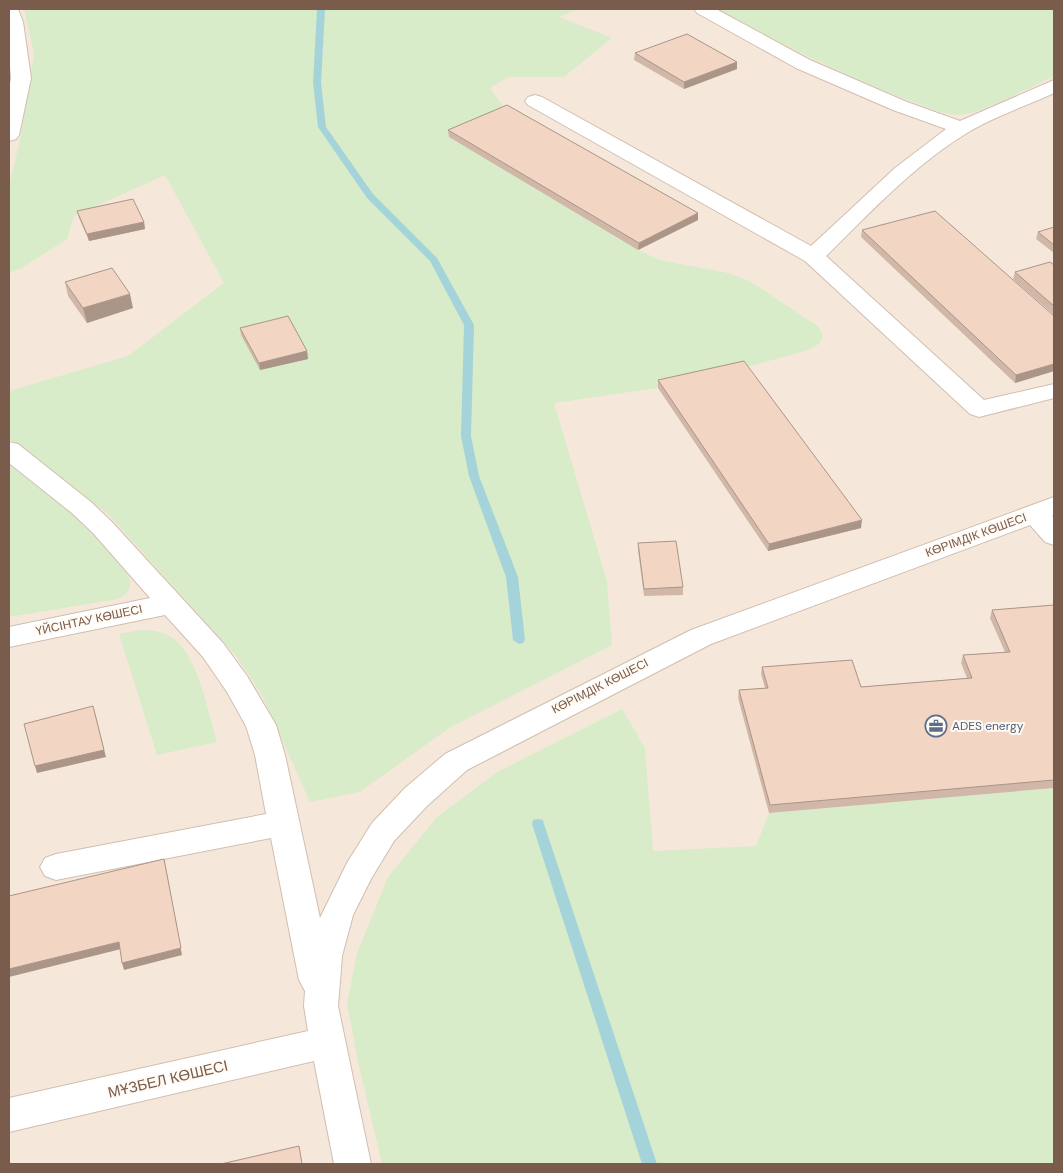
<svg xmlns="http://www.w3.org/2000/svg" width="1063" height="1173" font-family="'DM Sans',sans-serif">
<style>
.residential{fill:#f5e8da}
.green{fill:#d8ecc9}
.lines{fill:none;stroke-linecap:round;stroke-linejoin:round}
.stream{fill:#a5d3da;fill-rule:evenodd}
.minor-casing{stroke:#d1beb0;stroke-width:2}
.minor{fill:#fff;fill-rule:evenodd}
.wall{fill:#d1b7a8}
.shaded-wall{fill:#aa9588}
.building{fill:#f3d5c3;stroke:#aa9588}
.labels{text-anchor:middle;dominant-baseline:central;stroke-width:4;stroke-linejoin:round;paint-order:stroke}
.street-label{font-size:12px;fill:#7a5c4d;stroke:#fffaf3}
.service-label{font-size:12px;fill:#4e5e75;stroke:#fffaf3;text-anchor:start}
.near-street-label{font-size:15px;fill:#7a5c4d;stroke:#fffaf3}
</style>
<rect width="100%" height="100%" fill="#fdf6ec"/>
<path class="residential" d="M9,9H1054V1164H9Z"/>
<path class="green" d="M24,9H578L559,17L612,38L564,77H508L490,88L507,112L449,137L638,250L660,260L728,273L750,281L819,327L823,336L819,344L805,351L743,368L658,388L554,403L607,581L612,645L449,728L360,792L310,802L263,697L237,657L107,513L34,459L9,438V391L128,356L224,283L165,175L74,216L67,239L22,268L9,273V187L20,140L34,54Z
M718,9H1054V76C1032,86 981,114 959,115C943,115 926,106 911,101C844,77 781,43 718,9Z
M9,465L70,512L95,537L128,575C133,588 129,593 118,599L9,617Z
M141,630C152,630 162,631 171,637C198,653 208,713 217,742L157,755L119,634Z
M622,709L645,748L653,851L756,846L769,813L1054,788V1164H382L358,1062L347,1004L357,953L388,877L437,817L497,772Z"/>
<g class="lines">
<path class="stream" d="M317,9H325L321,83L326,127L373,194L437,258L474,325L471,436L479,476L518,577L525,640L523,643L519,644L513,640L506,577L469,476L461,436L464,325L430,261L367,198L318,127L313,83Z
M538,819L543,820L544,824L657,1164H642L532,824L533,820Z"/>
<g class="minor-casing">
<path id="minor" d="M9,9H18L23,22L31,78L19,135L16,139L9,141V90L11,78L9,55Z
M694,9H716L810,60L907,102L960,121L1054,80V93C1026,106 993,117 967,133C914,165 870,213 826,256L984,400L1054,384V398L979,417L970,414L805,261L528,105L525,101L528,97L535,95L542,97L811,246L895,168L946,129L893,110L796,68L697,13Z
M9,442L18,444L91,502L111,521L223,643L247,676L276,725L285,755L320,918L347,863L372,823L405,788L445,754L691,630L1054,497V515L1052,516L1054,519V545L1045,542L1030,525L711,644L467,770L427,806L394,841L371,879L353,915L342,956L338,1006L371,1164H334L314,1061L9,1132V1098L308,1031L304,1006L305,991L299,980L271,838L56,880L45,876L40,867L45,858L56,854L266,814L255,755L246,726L227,692L203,657L165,615L9,647V627L150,598L93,533L73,514L9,463Z"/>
</g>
<use href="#minor" class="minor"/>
</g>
<path class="wall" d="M635,53L737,62V69L684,89L634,60Z
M448,130L698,213V220L638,250L449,137Z
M77,211L144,222L145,229L89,241L79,218Z
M1054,227V253L1036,239L1038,232Z
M862,230L1054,316V371L1015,383L861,237Z
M1054,265V314H1053L1013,279L1015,272Z
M65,282L133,308L87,323L68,296Z
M240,328L307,351L308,359L260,370L241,335Z
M658,380L861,528L768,551L658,388Z
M638,543L683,587V595L644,596L638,550Z
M1054,605V788L769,813L738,698L739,690L765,688L761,674L762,667L861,687L967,678L961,663L963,655L1005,652L990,618L992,610Z"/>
<path class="shaded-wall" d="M737,62V69L684,89V82Z
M698,213V220L638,250L639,243Z
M144,222L145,229L89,241L87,234Z
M130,294L133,308L87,323L83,308Z
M307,351L308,359L260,370L259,363Z
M1054,364V371L1015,383L1016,375Z
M862,520L861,528L768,551L769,544Z
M93,706L106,757L37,773L35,766Z
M164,859L182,955L124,970L122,963Z
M119,942L121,949L9,977V969Z"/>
<path class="building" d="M687,34L737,62L684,82L635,53Z
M507,105L698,213L639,243L448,130Z
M133,199L144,222L87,234L77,211Z
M935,211L1054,316V364L1016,375L862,230Z
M1054,227V245L1038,232Z
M1050,262L1054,265V306L1015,272Z
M112,268L130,294L83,308L65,282Z
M288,316L307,351L259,363L240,328Z
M744,361L862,520L769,544L658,380Z
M676,541L683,587L644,589L638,543Z
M1054,605V780L770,805L739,690L768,688L762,667L852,660L861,687L972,678L963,655L1010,652L992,610Z
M93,706L104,750L35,766L24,724Z
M164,859L181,948L122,963L119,942L9,969V896Z
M299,1146L302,1164H221Z"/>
<defs>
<g id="office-ring" transform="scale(1.125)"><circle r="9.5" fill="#fffaf3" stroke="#5c6f8a" stroke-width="1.5"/><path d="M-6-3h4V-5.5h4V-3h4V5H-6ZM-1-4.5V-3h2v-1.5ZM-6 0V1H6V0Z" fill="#5c6f8a"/></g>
</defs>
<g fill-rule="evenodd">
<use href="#office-ring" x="936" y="726"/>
</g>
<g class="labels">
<g class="street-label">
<text transform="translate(976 535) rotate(-20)">КӨРІМДІК КӨШЕСІ</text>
<text transform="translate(89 620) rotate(-12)">ҮЙСІНТАУ КӨШЕСІ</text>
<text transform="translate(600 686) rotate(-27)">КӨРІМДІК КӨШЕСІ</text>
</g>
<g class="service-label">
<text x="952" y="726">ADES energy</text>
</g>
<g class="near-street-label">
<text transform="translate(168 1079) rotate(-13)">МҰЗБЕЛ КӨШЕСІ</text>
</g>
</g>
<rect width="1063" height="1173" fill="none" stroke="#7a5c4d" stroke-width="20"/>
</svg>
